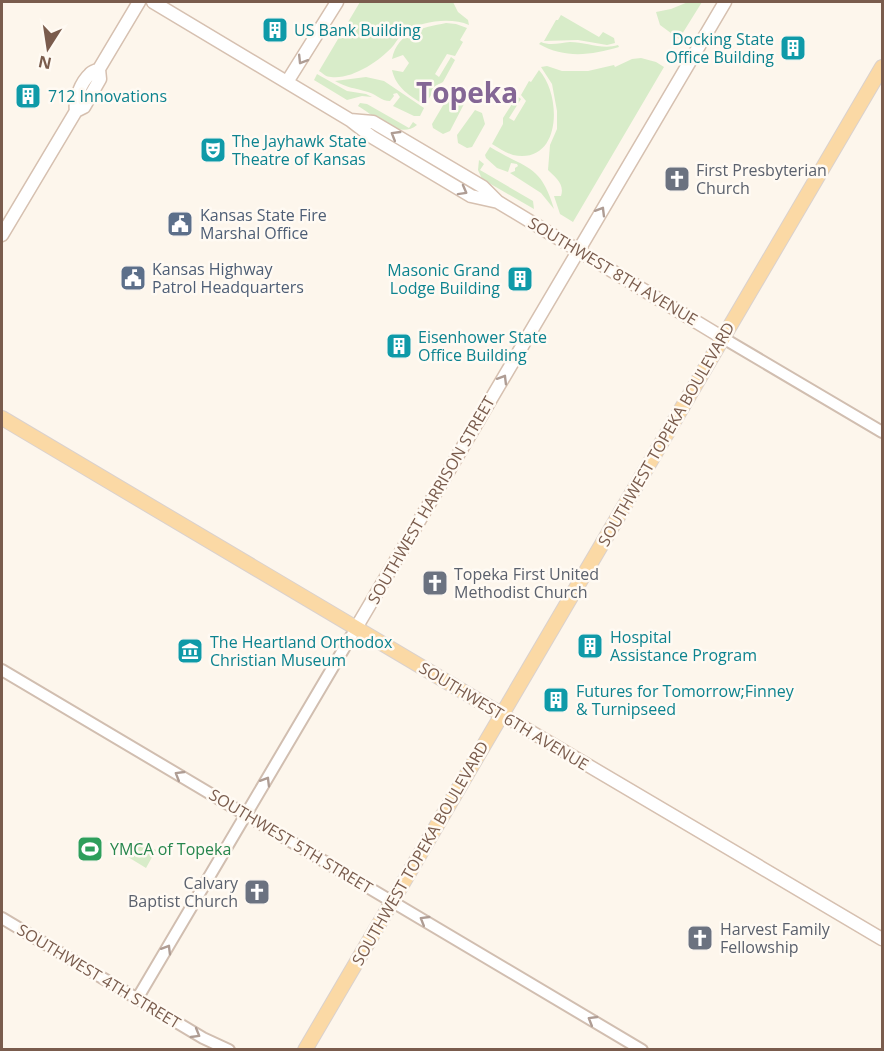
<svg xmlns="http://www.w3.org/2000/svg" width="884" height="1051" font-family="'Open Sans',sans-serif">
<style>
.green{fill:#d8ecc9}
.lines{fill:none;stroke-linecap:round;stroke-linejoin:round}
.tertiary-casing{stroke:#d1beb0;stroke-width:14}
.secondary-casing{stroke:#d6c0b0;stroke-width:15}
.primary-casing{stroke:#dad1cd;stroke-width:16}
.tertiary{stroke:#fff;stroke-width:10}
.secondary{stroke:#fff;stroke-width:12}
.primary{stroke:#fbd9a5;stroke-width:14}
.oneway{stroke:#af9d94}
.labels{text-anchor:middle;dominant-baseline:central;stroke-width:5;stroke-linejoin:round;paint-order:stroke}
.culture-label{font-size:16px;fill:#0d838f;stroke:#fffaf3;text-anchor:start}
.worship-label{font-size:16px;fill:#5b616d;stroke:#fffaf3;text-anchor:start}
.service-label{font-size:16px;fill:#4e5e75;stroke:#fffaf3;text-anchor:start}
.street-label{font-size:16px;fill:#7a5c4d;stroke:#fffaf3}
.leisure-label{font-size:16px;fill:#27864d;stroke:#fffaf3;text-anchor:start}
.town-label{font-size:28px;font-weight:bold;fill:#846695;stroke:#fffaf3}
</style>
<rect width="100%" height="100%" fill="#fdf6ec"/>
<path class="green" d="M360,2H453L458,12L468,20L469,25C451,17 421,21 405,32C399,36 397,41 393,46C380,61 351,80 331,77C326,77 324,74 319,71Z
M688,2H702L679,39L660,25L656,12L671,9Z
M561,15L599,37L603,32L614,38L615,43L607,45L578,40L544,41L556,20H558Z
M446,23L456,24L467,28L460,40L463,42L455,56L447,54L435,74L439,77L451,57L455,60L443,82L437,85L425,105C410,96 396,88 392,70L403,72L409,63L403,55L392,59C398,31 422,28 446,23Z
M541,42C550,46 560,43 570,42C586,42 602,50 618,45L619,47C592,55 565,59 539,44Z
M641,58L656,62L664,67L573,222L560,214L554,196H561C565,184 555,177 548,170L550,145L557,129V111L552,84L541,67L547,66L562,71H588L614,65L615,67L632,59Z
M539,70C562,95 562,165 513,155C506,153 499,148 492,144L503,124V118L517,96L521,99L509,118L514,121L526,101L521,95L529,81L531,82Z
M317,74L347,91L366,94L372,97L362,96L347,100L314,80Z
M366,77L384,81L424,108L420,116H414L393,106L400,97L397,93L393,94L394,96L390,101C381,101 376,94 368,92C355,88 347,88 335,81Z
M451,98H458L464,104L450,131L443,134L433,128L432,124L445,102Z
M360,103L367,104L409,128L413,122L417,125C399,140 375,116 358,106Z
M475,110L482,113L485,124L472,147L467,148L458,143L457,135Z
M490,147C526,169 541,164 554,209L541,193L510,173L515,171V168L518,166L517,164L511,163L508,172L497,168L486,158L485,155Z
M479,160L484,164L480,170L533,201L534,209L482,179L478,170Z
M138,840L156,850L146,868L128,857Z"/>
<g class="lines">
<g class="tertiary-casing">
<path id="tertiary" d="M723,338L882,432
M2,670L642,1050
M2,918L203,1038L229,1050
M137,999L356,628"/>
</g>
<g class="secondary-casing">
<path id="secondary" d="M153,2L350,120L372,137L471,196L498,202
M287,82L337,2
M76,111L84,107L100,79L99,69
M350,120L373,122L483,187L498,202L723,338
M2,235L76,111C74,100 81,82 90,74C92,71 96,71 99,69L139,2
M356,628L725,2
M501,714L882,939"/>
</g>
<g class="primary-casing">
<path id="primary" d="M2,418L501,714
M305,1050L882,67"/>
</g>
<use href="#tertiary" class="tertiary"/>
<use href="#secondary" class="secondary"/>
<use href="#primary" class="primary"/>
</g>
<defs><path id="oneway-chevron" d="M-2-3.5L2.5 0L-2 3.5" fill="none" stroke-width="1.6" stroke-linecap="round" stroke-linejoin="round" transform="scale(1.5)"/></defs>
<g class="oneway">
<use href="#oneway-chevron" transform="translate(302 60) rotate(122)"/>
<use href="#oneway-chevron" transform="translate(395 135) rotate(-149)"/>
<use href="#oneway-chevron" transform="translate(463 191) rotate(29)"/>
<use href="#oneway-chevron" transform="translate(601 211) rotate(-59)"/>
<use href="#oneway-chevron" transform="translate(503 379) rotate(-59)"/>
<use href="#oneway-chevron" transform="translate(179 775) rotate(-149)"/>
<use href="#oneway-chevron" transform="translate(266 781) rotate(-59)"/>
<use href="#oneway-chevron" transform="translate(424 920) rotate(-149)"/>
<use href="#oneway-chevron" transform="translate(167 949) rotate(-59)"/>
<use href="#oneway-chevron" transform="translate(592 1020) rotate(-149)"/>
<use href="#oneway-chevron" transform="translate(196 1034) rotate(30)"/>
</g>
<defs>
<g id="building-square" transform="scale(1.35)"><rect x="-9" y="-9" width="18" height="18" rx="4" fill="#0f9aa8" stroke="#fffaf3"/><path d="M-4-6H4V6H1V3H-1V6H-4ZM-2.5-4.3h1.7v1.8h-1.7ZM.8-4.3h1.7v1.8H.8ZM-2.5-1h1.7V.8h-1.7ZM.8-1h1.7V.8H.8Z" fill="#fff"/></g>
<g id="theatre-square" transform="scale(1.35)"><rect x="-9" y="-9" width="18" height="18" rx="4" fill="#0f9aa8" stroke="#fffaf3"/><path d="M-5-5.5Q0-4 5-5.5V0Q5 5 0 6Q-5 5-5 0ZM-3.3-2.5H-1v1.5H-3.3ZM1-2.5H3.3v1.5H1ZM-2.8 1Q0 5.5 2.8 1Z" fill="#fff"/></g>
<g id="church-square" transform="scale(1.35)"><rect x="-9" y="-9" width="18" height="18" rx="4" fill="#6b7280" stroke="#fffaf3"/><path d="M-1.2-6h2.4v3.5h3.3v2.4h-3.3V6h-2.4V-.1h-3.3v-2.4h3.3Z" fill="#fff"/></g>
<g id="civic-square" transform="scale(1.35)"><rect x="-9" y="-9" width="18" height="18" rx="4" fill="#5c6f8a" stroke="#fffaf3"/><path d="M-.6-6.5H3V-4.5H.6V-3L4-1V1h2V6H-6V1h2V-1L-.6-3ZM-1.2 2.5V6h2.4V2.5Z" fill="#fff"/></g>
<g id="museum-square" transform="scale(1.35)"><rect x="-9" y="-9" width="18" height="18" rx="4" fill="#0f9aa8" stroke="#fffaf3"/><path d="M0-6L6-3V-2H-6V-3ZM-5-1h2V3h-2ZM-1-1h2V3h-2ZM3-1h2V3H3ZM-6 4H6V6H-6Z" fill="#fff"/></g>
<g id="stadium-square" transform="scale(1.35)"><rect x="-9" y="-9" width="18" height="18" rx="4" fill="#2e9e5b" stroke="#fffaf3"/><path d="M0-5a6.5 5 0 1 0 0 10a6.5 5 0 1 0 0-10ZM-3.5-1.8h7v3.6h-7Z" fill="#fff"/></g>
</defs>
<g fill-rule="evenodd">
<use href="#building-square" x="275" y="30"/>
<use href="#building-square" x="793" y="48"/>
<use href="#building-square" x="28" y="96"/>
<use href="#theatre-square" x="213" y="150"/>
<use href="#church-square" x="677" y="179"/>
<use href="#civic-square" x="180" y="224"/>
<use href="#civic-square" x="133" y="278"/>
<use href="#building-square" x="520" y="279"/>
<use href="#building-square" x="399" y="346"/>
<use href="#church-square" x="435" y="583"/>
<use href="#building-square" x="590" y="646"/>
<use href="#museum-square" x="190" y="651"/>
<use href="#building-square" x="556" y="700"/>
<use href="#stadium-square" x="90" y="849"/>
<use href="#church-square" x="257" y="892"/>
<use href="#church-square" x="700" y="938"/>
</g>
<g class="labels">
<g class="culture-label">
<text x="294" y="30">US Bank Building</text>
<text x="774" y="39" text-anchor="end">Docking State<tspan x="774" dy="18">Office Building</tspan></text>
<text x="48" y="96">712 Innovations</text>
<text x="232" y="141">The Jayhawk State<tspan x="232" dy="18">Theatre of Kansas</tspan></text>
<text x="500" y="270" text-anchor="end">Masonic Grand<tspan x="500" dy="18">Lodge Building</tspan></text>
<text x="418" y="337">Eisenhower State<tspan x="418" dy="18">Office Building</tspan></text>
<text x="610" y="637">Hospital<tspan x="610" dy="18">Assistance Program</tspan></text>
<text x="210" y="642">The Heartland Orthodox<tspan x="210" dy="18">Christian Museum</tspan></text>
<text x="576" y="691">Futures for Tomorrow;Finney<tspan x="576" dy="18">&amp; Turnipseed</tspan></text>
</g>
<g class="worship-label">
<text x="696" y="170">First Presbyterian<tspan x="696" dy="18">Church</tspan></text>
<text x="454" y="574">Topeka First United<tspan x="454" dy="18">Methodist Church</tspan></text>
<text x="238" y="883" text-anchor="end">Calvary<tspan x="238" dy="18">Baptist Church</tspan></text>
<text x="720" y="929">Harvest Family<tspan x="720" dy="18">Fellowship</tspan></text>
</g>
<g class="service-label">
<text x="200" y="215">Kansas State Fire<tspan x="200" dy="18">Marshal Office</tspan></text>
<text x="152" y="269">Kansas Highway<tspan x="152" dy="18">Patrol Headquarters</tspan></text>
</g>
<g class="street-label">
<text transform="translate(613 271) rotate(31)">SOUTHWEST 8TH AVENUE</text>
<text transform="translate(666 434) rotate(-60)">SOUTHWEST TOPEKA BOULEVARD</text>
<text transform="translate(431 500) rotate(-60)">SOUTHWEST HARRISON STREET</text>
<text transform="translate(504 716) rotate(31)">SOUTHWEST 6TH AVENUE</text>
<text transform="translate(291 841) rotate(31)">SOUTHWEST 5TH STREET</text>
<text transform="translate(420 853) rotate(-60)">SOUTHWEST TOPEKA BOULEVARD</text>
<text transform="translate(99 976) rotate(31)">SOUTHWEST 4TH STREET</text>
</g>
<g class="leisure-label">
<text x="110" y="849">YMCA of Topeka</text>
</g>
<g class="town-label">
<text x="467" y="92">Topeka</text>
</g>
</g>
<rect width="884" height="1051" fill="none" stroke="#7a5c4d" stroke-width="6"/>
<g transform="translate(48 48) rotate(192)" stroke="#fffaf3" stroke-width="4.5" paint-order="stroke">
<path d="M0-4.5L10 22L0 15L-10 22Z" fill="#7a5c4d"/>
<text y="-9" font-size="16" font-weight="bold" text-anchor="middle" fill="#7a5c4d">N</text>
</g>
</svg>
